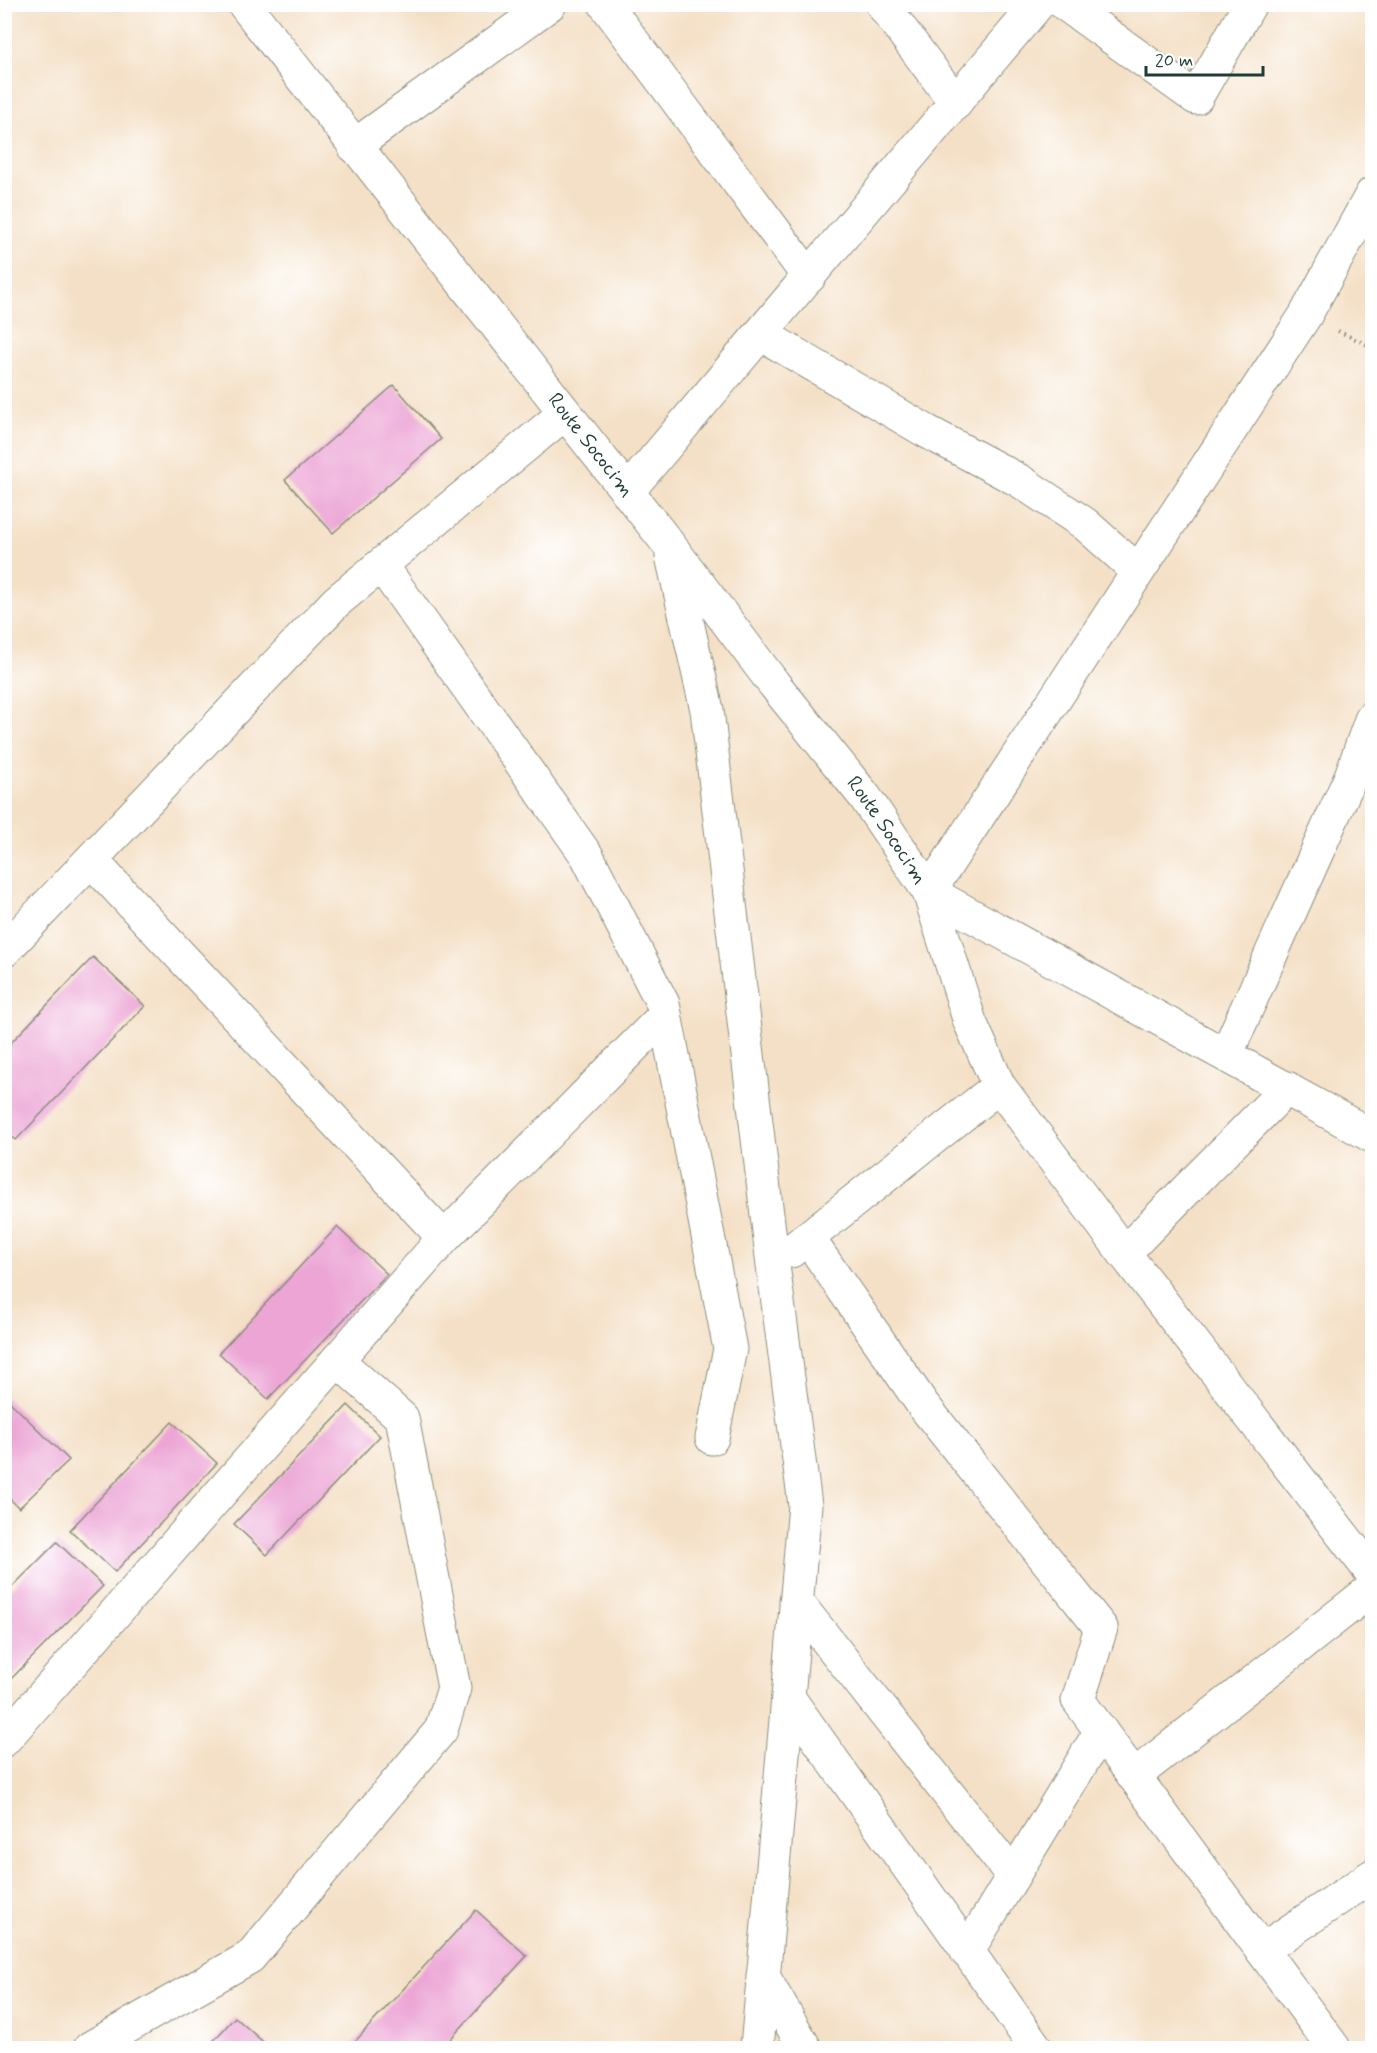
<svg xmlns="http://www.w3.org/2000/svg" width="1377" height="2053" font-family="Mynerve,sans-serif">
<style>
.building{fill:#eca5d5}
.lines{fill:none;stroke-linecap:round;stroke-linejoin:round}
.minor-casing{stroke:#8a8e7d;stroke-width:35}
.path{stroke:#8a8e7d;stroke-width:4;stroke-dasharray:1.5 4.5;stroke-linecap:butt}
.minor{stroke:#fff;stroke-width:33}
.labels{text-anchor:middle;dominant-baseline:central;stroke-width:6;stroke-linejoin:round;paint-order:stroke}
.street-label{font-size:21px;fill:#1f3d34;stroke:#fff}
</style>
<rect width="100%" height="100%" fill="#fff"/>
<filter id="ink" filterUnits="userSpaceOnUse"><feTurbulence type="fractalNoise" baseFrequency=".0167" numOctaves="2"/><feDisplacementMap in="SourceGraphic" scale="12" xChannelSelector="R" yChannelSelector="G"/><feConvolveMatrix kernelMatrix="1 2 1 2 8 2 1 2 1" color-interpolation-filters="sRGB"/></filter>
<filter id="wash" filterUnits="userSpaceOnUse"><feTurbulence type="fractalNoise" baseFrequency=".008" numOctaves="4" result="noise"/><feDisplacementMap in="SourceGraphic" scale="24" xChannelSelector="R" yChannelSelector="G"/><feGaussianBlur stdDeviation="1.35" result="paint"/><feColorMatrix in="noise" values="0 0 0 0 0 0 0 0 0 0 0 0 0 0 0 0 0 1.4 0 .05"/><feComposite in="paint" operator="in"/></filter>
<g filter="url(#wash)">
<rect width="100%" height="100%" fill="#f4e0c6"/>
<g id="blocks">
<path class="building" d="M394,385L441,439L333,533L285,480Z
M93,957L145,1006L16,1140L4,1130V1050Z
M337,1227L387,1274L268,1399L219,1353Z
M4,1396L69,1460L19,1508L4,1493Z
M348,1405L380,1436L267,1555L234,1524Z
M172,1422L217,1463L115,1572L70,1530Z
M57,1542L103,1586L4,1686V1595Z
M476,1910L527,1956L442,2048H349Z
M235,2017L270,2048H207Z"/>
</g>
</g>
<g filter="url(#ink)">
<use href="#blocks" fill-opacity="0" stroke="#8a8e7d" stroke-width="1.5"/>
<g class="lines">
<g class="minor-casing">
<g id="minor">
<path id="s1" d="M244,4L670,546L774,684L865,797L929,892L970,1022L999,1086L1124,1253L1372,1573"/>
<path d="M605,4L809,277"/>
<path d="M882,4L956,103"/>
<path d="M1065,4L1196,98L1250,4"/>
<path d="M354,146L550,4"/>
<path d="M761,334L926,431L1020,481L1085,524L1138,571"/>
<path d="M627,492L1038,4"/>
<path d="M672,556L707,710L773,1265L805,1505L757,2048"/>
<path d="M382,566L587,856L663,1004L730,1349L712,1438"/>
<path d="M91,860L444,1238"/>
<path d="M929,892L1305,316L1372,194"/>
<path d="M929,892L1372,1136"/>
<path d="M4,951L336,602L565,413"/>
<path d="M1226,1055L1351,776L1372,717"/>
<path d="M808,1238L923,1405L1101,1628L1078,1700L1334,2048"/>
<path d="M791,1251L999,1086"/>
<path d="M1124,1253L1287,1088"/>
<path d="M796,1601L1013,1876"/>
<path d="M788,1697L1036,2048"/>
<path d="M4,1740L444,1238L665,1015"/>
<path d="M1134,1776L1372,1589"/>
<path d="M1262,1950L1372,1876"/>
<path d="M967,1952L1101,1731"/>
<path d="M763,1976L805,2048"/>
<path d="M90,2048L250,1957L441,1730L454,1688L402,1418L337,1360"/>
</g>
</g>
<path class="path" d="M1338,331L1372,347"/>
<use href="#minor" class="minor"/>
</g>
</g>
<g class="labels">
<g class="street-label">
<text stroke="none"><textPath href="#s1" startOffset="561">Route Sococim</textPath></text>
<text stroke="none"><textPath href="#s1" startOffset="1047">Route Sococim</textPath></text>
</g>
</g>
<rect width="1377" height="2053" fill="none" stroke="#fff" stroke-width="24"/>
<path d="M1146 66v9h117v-9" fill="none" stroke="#1f3d34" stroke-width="3"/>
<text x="1155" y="66" font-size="18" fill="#1f3d34" stroke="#ffffff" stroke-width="4.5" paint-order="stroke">20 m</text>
</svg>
